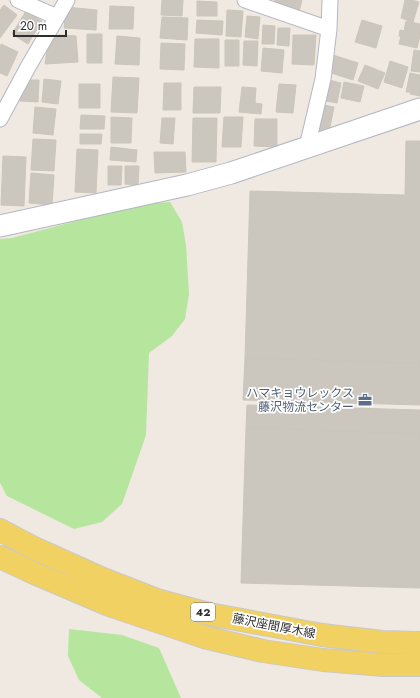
<svg xmlns="http://www.w3.org/2000/svg" width="420" height="698" font-family="Jost,'Noto Sans JP',sans-serif">
<style>
.green{fill:#b6e59e}
.building{fill:#cbc7bf;stroke:#cbc5ba}
.lines{fill:none;stroke-linecap:round;stroke-linejoin:round}
.street-casing{stroke:#b4b7c1;stroke-width:17}
.secondary-casing{stroke:#b4b7c1;stroke-width:23}
.primary-casing{stroke:#c9c9c9;stroke-width:24}
.street{stroke:#fff;stroke-width:15}
.secondary{stroke:#fff;stroke-width:21}
.primary{stroke:#f2d163;stroke-width:22}
.labels{text-anchor:middle;dominant-baseline:central;stroke-width:3.5;stroke-linejoin:round;paint-order:stroke}
.shield{fill:#fff;stroke:#6d6d6d;stroke-width:1}
.shield-label{font-size:11px;font-weight:bold;fill:#2e2e2e}
.service-label{font-size:12px;fill:#4e5e75;stroke:#fff;text-anchor:end}
.street-label{font-size:12px;fill:#2e2e2e;stroke:#fff}
</style>
<rect width="100%" height="100%" fill="#efe9e1"/>
<path class="green" d="M170,202L182,222L186,245L189,294L185,319L172,336L149,353L146,435L122,504L102,522L74,529L7,496L0,483V239L12,238L141,204Z
M69,629L122,635L159,648L181,698H102L79,680L68,656Z"/>
<path class="building" d="M162,0H183L182,16L161,15Z
M275,0H302L299,12L274,5Z
M405,0H412L419,2L413,22L401,18Z
M197,1L217,2V16H197Z
M4,5L17,15L0,38V10Z
M110,6L134,7L133,29H109Z
M66,7L97,10L96,30L64,28Z
M227,10L243,11L241,37L226,36Z
M26,11L42,21L28,44L12,34Z
M247,16L260,17L258,39L245,37Z
M162,17L188,18L187,40L160,38Z
M197,20L223,21L222,35L196,33Z
M362,20L382,26L376,48L355,42Z
M406,21L420,24V36L417,48L399,44L401,36H399L400,30L404,31Z
M263,25L275,26L274,44H262Z
M278,28H290L289,46L277,45Z
M87,34H102V63H87Z
M59,35L76,36L78,62L45,64L48,44Z
M293,35H316L314,65L292,64Z
M117,36L140,38L139,65L115,64Z
M195,39H219V68L194,67Z
M225,40H239V66H225Z
M244,41H258L257,66L243,65Z
M161,43L185,44L184,70L160,69Z
M1,44L18,52L7,76L0,73V48Z
M263,48L284,50L282,73L261,71Z
M414,50L420,51V72L411,71Z
M333,55L358,63L353,80L328,72Z
M390,61L408,67L402,88L384,82Z
M365,65L385,73L378,89L358,81Z
M410,73L420,75V96L410,94L411,92H406Z
M113,77L139,78L137,113L111,112Z
M44,79L61,81L58,104L42,102Z
M325,79L341,83L337,103L321,100Z
M28,80H39L38,102L20,101L22,87Z
M344,82L364,86L360,102L341,98Z
M164,83H181V110H163Z
M79,84H100V108H79Z
M279,84L296,85L293,113L276,112Z
M194,87H221L220,113H193Z
M242,87L256,88L255,103L262,104L261,114L239,112Z
M319,104L334,107L329,132L314,129Z
M35,107L56,109L53,135L33,133Z
M81,115L105,116L104,129H80Z
M111,117L132,118L131,143H111Z
M224,117H243L241,147H222Z
M162,118H175L173,144L160,143Z
M193,118H217L216,162H192Z
M255,119H277V147L254,146Z
M80,134H102L101,144H80Z
M33,139L56,140L54,171L31,170Z
M406,141H420V363L245,358L250,191L405,195Z
M111,147L137,150L136,162L110,160Z
M77,149L98,150L96,193L75,192Z
M154,152H185L186,172L155,173Z
M3,156L26,157L24,206L1,205Z
M108,166H122L121,185H108Z
M125,166H139L138,185L125,184Z
M31,173L54,175L52,205L29,203Z
M245,358L420,363V405L243,400Z
M247,405L420,410V434L246,428Z
M246,428L420,434V588L241,583Z"/>
<g class="lines">
<g class="street-casing">
<path id="street" d="M18,0L57,17
M245,0L329,29
M0,119L28,67L67,0
M307,147L323,79L329,29L330,0"/>
</g>
<g class="secondary-casing">
<path id="secondary" d="M0,226L187,185L231,173L420,109"/>
</g>
<g class="primary-casing">
<path id="primary" d="M0,530L34,548L103,579L157,600L209,614L322,635L382,642L420,643
M0,557L34,573L109,605L204,637L263,651L323,660L384,665H420"/>
</g>
<use href="#street" class="street"/>
<use href="#secondary" class="secondary"/>
<use href="#primary" class="primary"/>
</g>
<defs>
<g id="office-bare" transform="scale(1.08)"><path d="M-6-3h4V-5.5h4V-3h4V5H-6ZM-1-4.5V-3h2v-1.5ZM-6 0V1H6V0Z" fill="#5c6f8a" stroke="#fff" stroke-width="2.5" paint-order="stroke"/></g>
</defs>
<g fill-rule="evenodd">
<use href="#office-bare" x="365" y="400"/>
</g>
<g class="labels">
<rect class="shield" x="191" y="603" width="24" height="18" rx="3"/>
<g class="shield-label">
<text x="203" y="612">42</text>
</g>
<g class="service-label">
<text x="354" y="393">ハマキョウレックス<tspan x="354" dy="14">藤沢物流センター</tspan></text>
</g>
<g class="street-label">
<text transform="translate(274 626) rotate(11)">藤沢座間厚木線</text>
</g>
</g>
<path d="M14 30v6h52v-6" fill="none" stroke="#2e2e2e" stroke-width="2"/>
<text x="20" y="30" font-size="12" fill="#2e2e2e" stroke="#ffffff" stroke-width="3" paint-order="stroke">20 m</text>
</svg>
